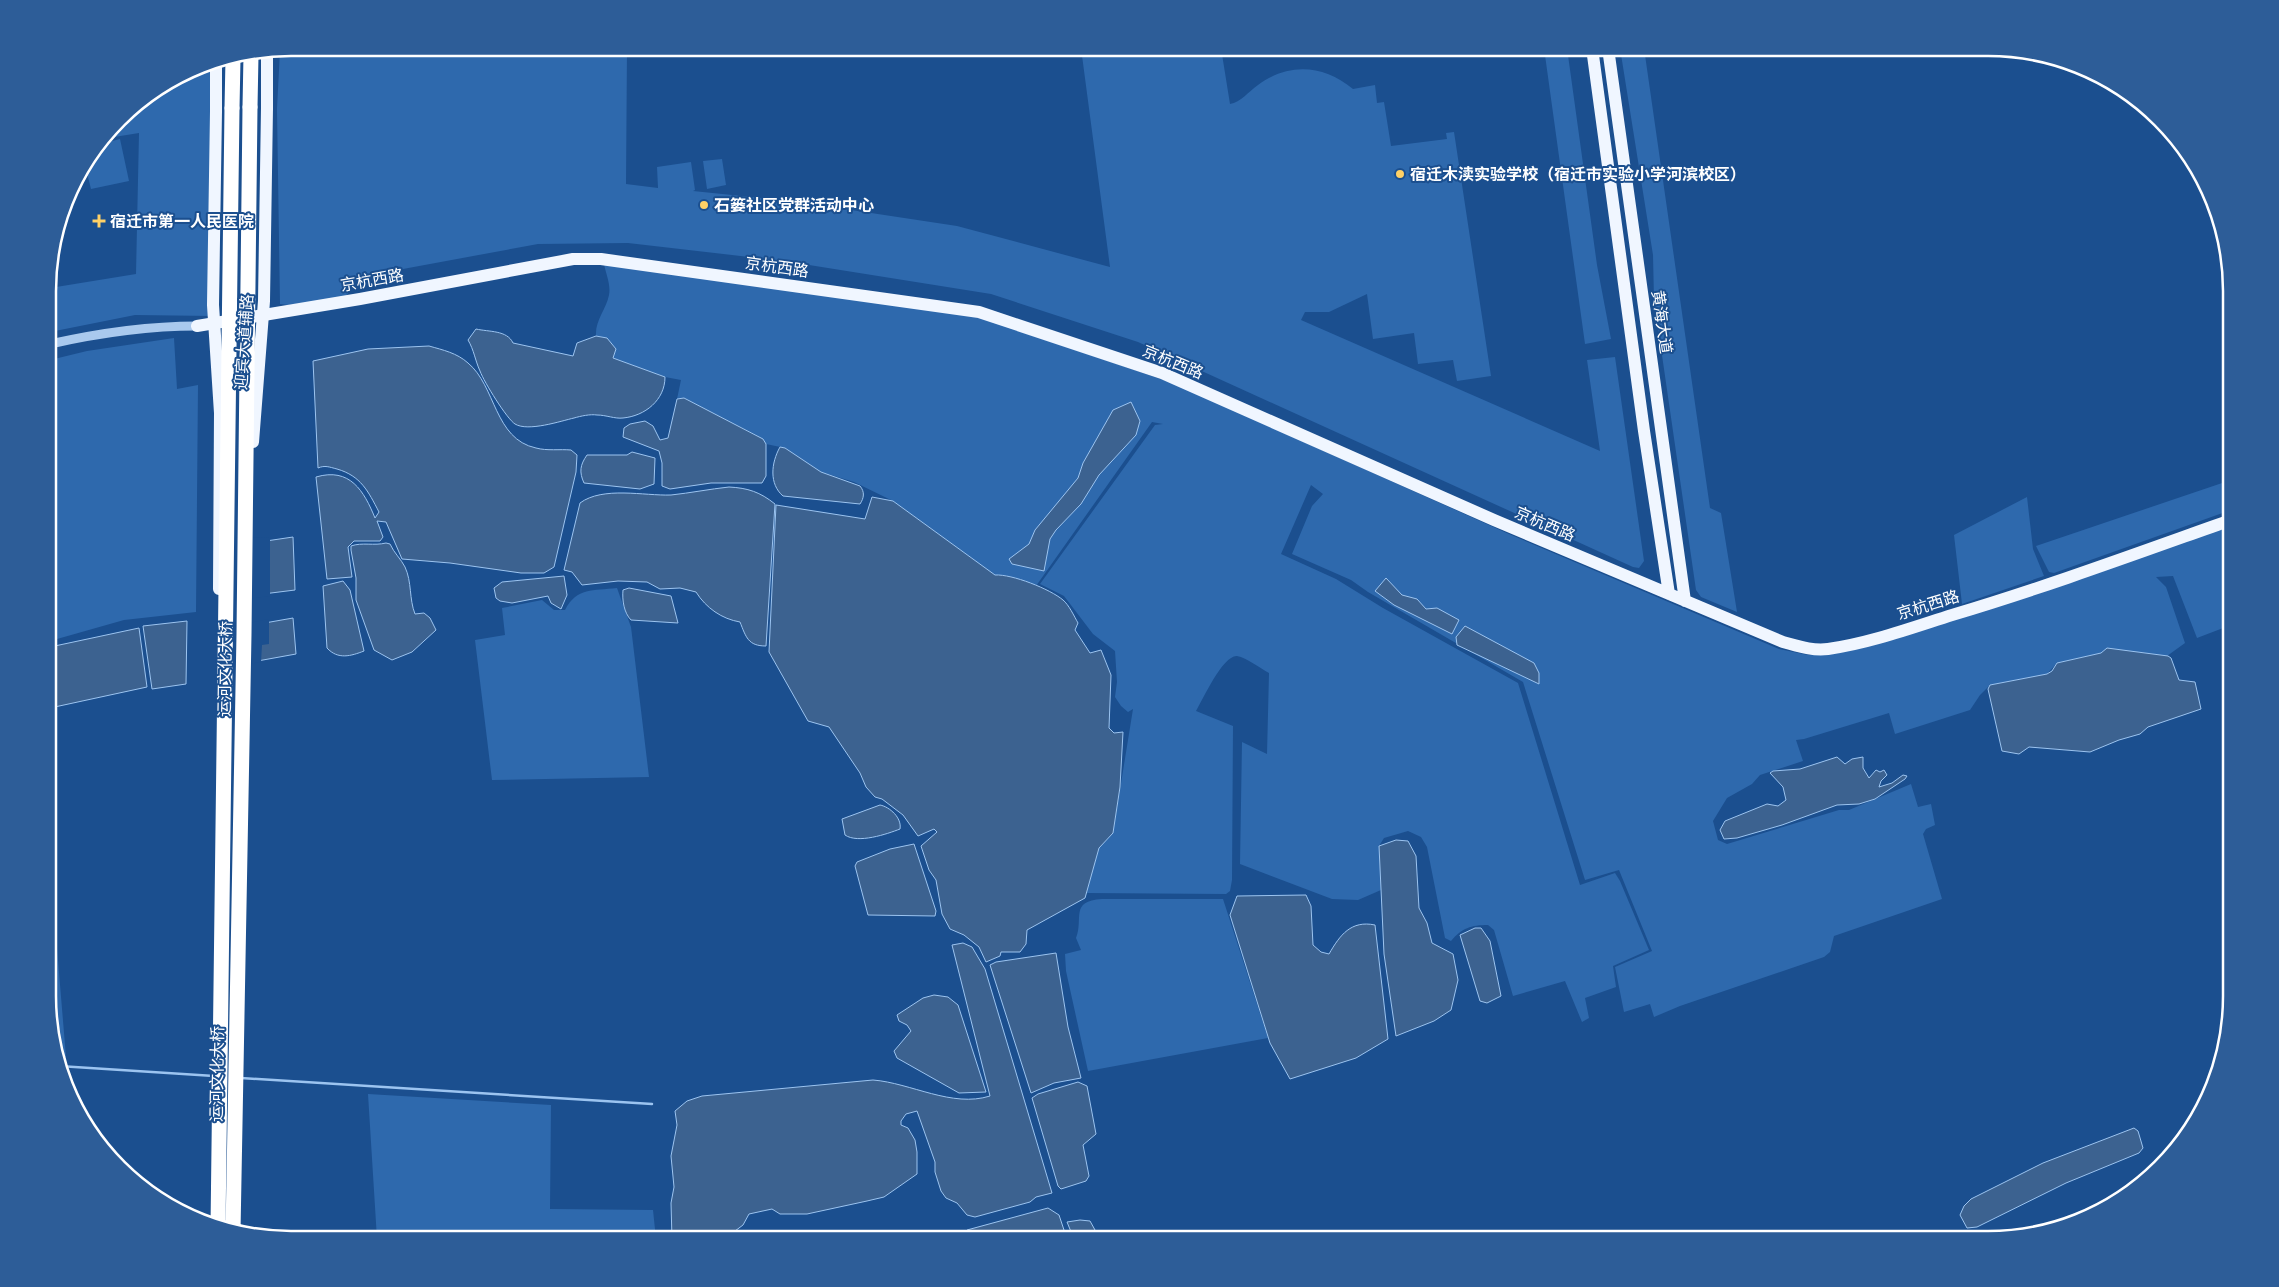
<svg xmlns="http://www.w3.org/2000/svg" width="2279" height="1287" font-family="Montserrat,'Noto Sans SC',sans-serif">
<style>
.green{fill:#2e69ad}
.water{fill:#3c6290;stroke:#9cc4f0}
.pier{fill:#1b4f8f}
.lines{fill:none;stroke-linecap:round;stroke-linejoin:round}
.stream{stroke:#9cc4f0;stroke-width:2.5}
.minor{stroke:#a9c9ee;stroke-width:9}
.major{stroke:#f0f6ff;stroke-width:12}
.highway{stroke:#fff;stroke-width:15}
.major-bridge{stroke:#f0f6ff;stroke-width:12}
.highway-bridge{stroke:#fff;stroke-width:15}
.poi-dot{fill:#ffd166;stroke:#1b4f8f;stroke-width:2}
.labels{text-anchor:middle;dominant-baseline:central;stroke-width:4;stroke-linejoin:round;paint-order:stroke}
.poi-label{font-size:16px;font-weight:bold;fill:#fff;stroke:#1b4f8f;text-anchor:start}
.street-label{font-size:16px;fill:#fff;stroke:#1b4f8f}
.rim{fill:none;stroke:#fff;stroke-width:2.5}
</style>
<rect width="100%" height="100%" fill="#1b4f8f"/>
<path class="green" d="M291,48H627L626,184L658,188L657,167L691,162L695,190L693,191L792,201L957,226L1110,267L1081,48H1221L1230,104C1241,102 1248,92 1258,85C1289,62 1324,65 1353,89L1375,85L1377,103L1384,102L1391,146L1447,139L1446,133L1454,132L1491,376L1457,381L1453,360L1418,364L1414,333L1373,339L1367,294L1329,312H1305L1301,320L1600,451L1587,360L1615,357L1644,561L1639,568L1633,567L1138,342L991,294L784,261L628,243L538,244L349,279L350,291L345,297L288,305L280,304L277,109L280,50Z
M1544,48H1567L1597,265L1611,339L1585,344Z
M1620,48H1644L1710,508L1721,513L1737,612L1701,597L1696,590L1654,300L1653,255Z
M218,62L214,316L135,315L50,332V288L136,274L139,133L108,138L130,108L198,66Z
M120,139L129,181L91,189L86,169L93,167L86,166L104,143Z
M722,159L726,185L707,189L703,161Z
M604,264L983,318L1175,384L1509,534L1779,649L1808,655L1839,653L2231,525V625L2197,638L2173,576L2156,577L2166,587L2185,643L2167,656L2139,652L2101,653L2057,663L2047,674L1990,685L1980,695L1970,710L1895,734L1889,713L1804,739L1796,740L1803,761L1760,775L1752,784L1727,798L1713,821L1718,840L1727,844L1839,810H1849L1911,784L1918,807L1931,804L1935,825L1926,829L1923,834L1942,899L1834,936L1830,952L1824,957L1680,1006L1654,1017L1650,1004L1624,1012L1615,967L1652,951L1619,870L1585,880L1523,682L1368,592L1351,580L1292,554L1312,506L1323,494L1311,485L1281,554L1336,579L1383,608L1518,683L1580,885L1615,873L1620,881L1649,950L1613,966L1616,987L1585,998L1589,1018L1582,1022L1565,981L1513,996L1494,930L1488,925C1471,925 1462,928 1451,941L1445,938L1427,847L1421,837L1408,831L1384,838L1379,846L1381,890L1358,900L1332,899L1240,864L1242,742L1267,754L1269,673C1260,668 1247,658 1237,656C1223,655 1203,699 1196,711L1233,726L1232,880L1230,891L1226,894L1086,893L1099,848L1113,833L1133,709L1128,712L1121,706L1115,697L1117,682L1115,651L1093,634L1064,596L1040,584L1155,425L1163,424L1152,422L1036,586L1004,575H995L893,501L854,482L821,472L785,448L766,444L756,435L684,398L677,399L681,380L665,377L613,358L607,338L596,336C595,320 606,310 609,295C611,285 606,274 604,264Z
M174,338L177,389L198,385L196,612L124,620L50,641V360L87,351Z
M2231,480V510L2054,573L2049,572L2036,546Z
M2027,497L2033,549L2044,576L1962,604L1954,535Z
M617,588L631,627L649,777L492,780L475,640L505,635L502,608L542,600L554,610H565C577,587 593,591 617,588Z
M50,791L55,916H50Z
M1223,899L1268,1038L1088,1071L1066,971L1065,954L1081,950L1076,938C1084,919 1069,901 1102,899Z
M50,924H55L66,1057H57L50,1027Z
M368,1094L551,1105L550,1209L653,1210L656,1239H377Z"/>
<path class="water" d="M476,329C489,332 507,330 513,343L573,356L577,343L596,336L607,338L616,349L613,358L665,377C665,400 645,416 623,418C615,419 606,415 597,415C590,414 581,416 574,418C561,421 528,432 515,424C507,419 484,382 480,371C475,360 474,350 468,340Z
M429,346C443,350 457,353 468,363C496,386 494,439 536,448C547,451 560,449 571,450L577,455L576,472L554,567L544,573H521L450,563L402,559L386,522L377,521L383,537L380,541H354L348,547L352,577L327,579L316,477C350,467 364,491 375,518L379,512C368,491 361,476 337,469C329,467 325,465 318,468L313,361L368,349Z
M684,398L763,439L766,444V476L762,483H711L670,489L662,486V463L659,451L623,437L624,428L630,424L645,421L653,426L660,440L668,438L677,399Z
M1131,402L1140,421L1136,435L1099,475L1081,504L1056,530L1050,539L1044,571L1012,564L1009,559L1029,544L1035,530L1078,478L1083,463L1113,410Z
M780,447L785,448L821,472L860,486C865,492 864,498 860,504L783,496C769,484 771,463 780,447Z
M632,452L655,458L654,484L640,489L584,483C579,472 580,465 587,455H627Z
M729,487C748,488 760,492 775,504L766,646C748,646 746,637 740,622C722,619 706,608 696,592L680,588L660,589L647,582L618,581L582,585L572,572L564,570L580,503C603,486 644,496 671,495C690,493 710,489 729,487Z
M872,497L893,501L995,575C1012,574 1050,589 1063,600C1069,605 1074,616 1078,623L1075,630L1090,653L1101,650L1111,675L1109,728L1114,733L1123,732L1120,787L1113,833L1099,848L1085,898L1027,930L1026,944L1020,952H1001L1000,956L986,962L979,947L964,935L950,929L942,914L936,880L929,870L921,846L937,832L934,829L918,836L903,815L882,799L875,797L866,787L860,773L829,727L808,721L769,652L776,505L865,519Z
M293,537L295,590L231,598L266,541Z
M386,543L390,544C394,553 401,559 405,567C412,582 409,599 415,614L424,613L430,618L436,630L412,652L392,660L374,650L356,600V578L351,550V546C362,542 374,546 386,543Z
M564,576L567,595L561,609L551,603L548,596L512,603L500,601L496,598L494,588L502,582Z
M1386,578L1402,595L1417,599L1426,609L1437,608L1459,620L1452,634L1394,605L1375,591Z
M343,581L350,590L364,651C351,656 338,660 327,648L323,586Z
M629,588L671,596L678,623L631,620C624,613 622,600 623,590Z
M293,618L296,654L230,666L225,630Z
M187,621L186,684L152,689L143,626Z
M1465,626L1534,663L1539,673V684L1457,645L1456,637Z
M139,628L147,687L50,708V647Z
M2107,648L2168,656L2171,658L2179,680L2195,682L2201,709L2148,727L2140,734L2119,740L2090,752L2029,747L2019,754L2002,751L1988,689L1990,685L2047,674L2052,671L2057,663L2101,653Z
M1837,757L1845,764L1852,759L1863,757V768L1869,778L1876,770L1880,772L1884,770L1887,775L1881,781L1879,787L1892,783L1903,775L1907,776L1905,779L1875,799L1859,804L1837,805L1782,825L1737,838L1724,839L1720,830L1725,821L1767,804L1778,806L1786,800L1783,787L1770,773L1773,771L1800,769Z
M880,805C890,807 902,818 900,829C887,834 858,844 845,835L842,819Z
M1396,840L1408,841L1416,856L1419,908L1427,923L1432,943L1453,954L1458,980L1451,1010L1434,1021L1396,1036L1384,954L1379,846Z
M914,844L936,911L935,916L868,915L855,866L857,862L890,849Z
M1306,895L1311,906L1313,945L1321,952L1329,954C1340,935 1351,920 1375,925L1388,1039L1356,1058L1290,1079L1270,1043L1230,915L1237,896Z
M1475,928H1481L1490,941L1501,996L1487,1003L1480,1001L1460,935Z
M963,943L972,947L985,969L1052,1193L1036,1197L1030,1202L975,1217L967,1215L957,1203L946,1198L941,1191L935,1172V1162L917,1111L906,1114L901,1121V1125L908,1128L915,1140L917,1152V1174L884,1197L867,1201L807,1214H780L772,1209L749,1214L743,1225L731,1234L723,1237L716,1236L707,1239H672L671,1203L674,1187L671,1156L677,1125L675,1111L687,1101L702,1096L873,1080C911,1083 952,1108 990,1096L952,945Z
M1056,953L1068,1027L1081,1078L1054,1083L1031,1093L990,965L996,962Z
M934,995L948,997L958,1005L986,1092L959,1093L897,1058L894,1051L911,1031L907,1025L899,1021L897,1015L923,998Z
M1078,1082L1087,1086L1096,1134L1083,1145L1089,1176L1086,1181L1061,1189L1058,1186L1032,1098L1038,1094Z
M2134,1128L2138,1131L2143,1148L2139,1153L2066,1183L1977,1227L1967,1228L1960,1215L1964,1206L1971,1199L2043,1163Z
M1048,1208L1059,1215L1067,1239H970L967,1230Z
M1080,1220L1090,1221L1100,1239H1074L1067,1222Z"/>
<path class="pier" d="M270,537V596L231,601L234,538Z
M269,619V644L262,645L261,662L230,668L224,628Z"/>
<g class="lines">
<path class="stream" d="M59,1066L214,1076
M241,1078L652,1104"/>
<path class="minor" d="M50,344C99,333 147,326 197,326"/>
<path class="major" d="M1592,48L1644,431L1669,594
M1608,48L1685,601
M267,108V52
M216,111V62
M197,326L360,299L573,259H601L979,312L1162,373L1494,520L1783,642C1798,646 1812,651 1828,649C1870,643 1911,628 1952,615C2046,587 2138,553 2231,520"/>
<path class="highway" d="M250,107L251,55
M232,108L233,59"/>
<path class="major-bridge" d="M216,111L213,305L220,413L219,589
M253,442L264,301L267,108"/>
<path class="highway-bridge" d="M218,1227L232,108
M233,1232L244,634L250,107"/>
</g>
<g class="poi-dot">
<circle cx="1400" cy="174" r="5"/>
<circle cx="704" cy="205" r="5"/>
<path d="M96.5 213.5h5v5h5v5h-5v5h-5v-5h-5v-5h5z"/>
</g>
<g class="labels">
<g class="poi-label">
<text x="1410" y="174">宿迁木渎实验学校（宿迁市实验小学河滨校区）</text>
<text x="714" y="205">石篓社区党群活动中心</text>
<text x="110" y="221">宿迁市第一人民医院</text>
</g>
<g class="street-label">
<text transform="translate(777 267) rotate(8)">京杭西路</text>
<text transform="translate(372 280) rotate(-10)">京杭西路</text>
<text transform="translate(1662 322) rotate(82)">黄海大道</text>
<text transform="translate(244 342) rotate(-86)">迎宾大道辅路</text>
<text transform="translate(1173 362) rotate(22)">京杭西路</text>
<text transform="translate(1545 524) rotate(23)">京杭西路</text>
<text transform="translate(1928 605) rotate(-17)">京杭西路</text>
<text transform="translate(225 669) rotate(-89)">运河文化大桥</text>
<text transform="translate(217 1074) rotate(-89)">运河文化大桥</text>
</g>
</g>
<path d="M0 0H2279V1287H0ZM291 56H1988A235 235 0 0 1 2223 291V996A235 235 0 0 1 1988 1231H291A235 235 0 0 1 56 996V291A235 235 0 0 1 291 56Z" fill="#2d5d98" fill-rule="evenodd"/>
<path class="rim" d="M291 56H1988A235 235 0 0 1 2223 291V996A235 235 0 0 1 1988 1231H291A235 235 0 0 1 56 996V291A235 235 0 0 1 291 56Z"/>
</svg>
